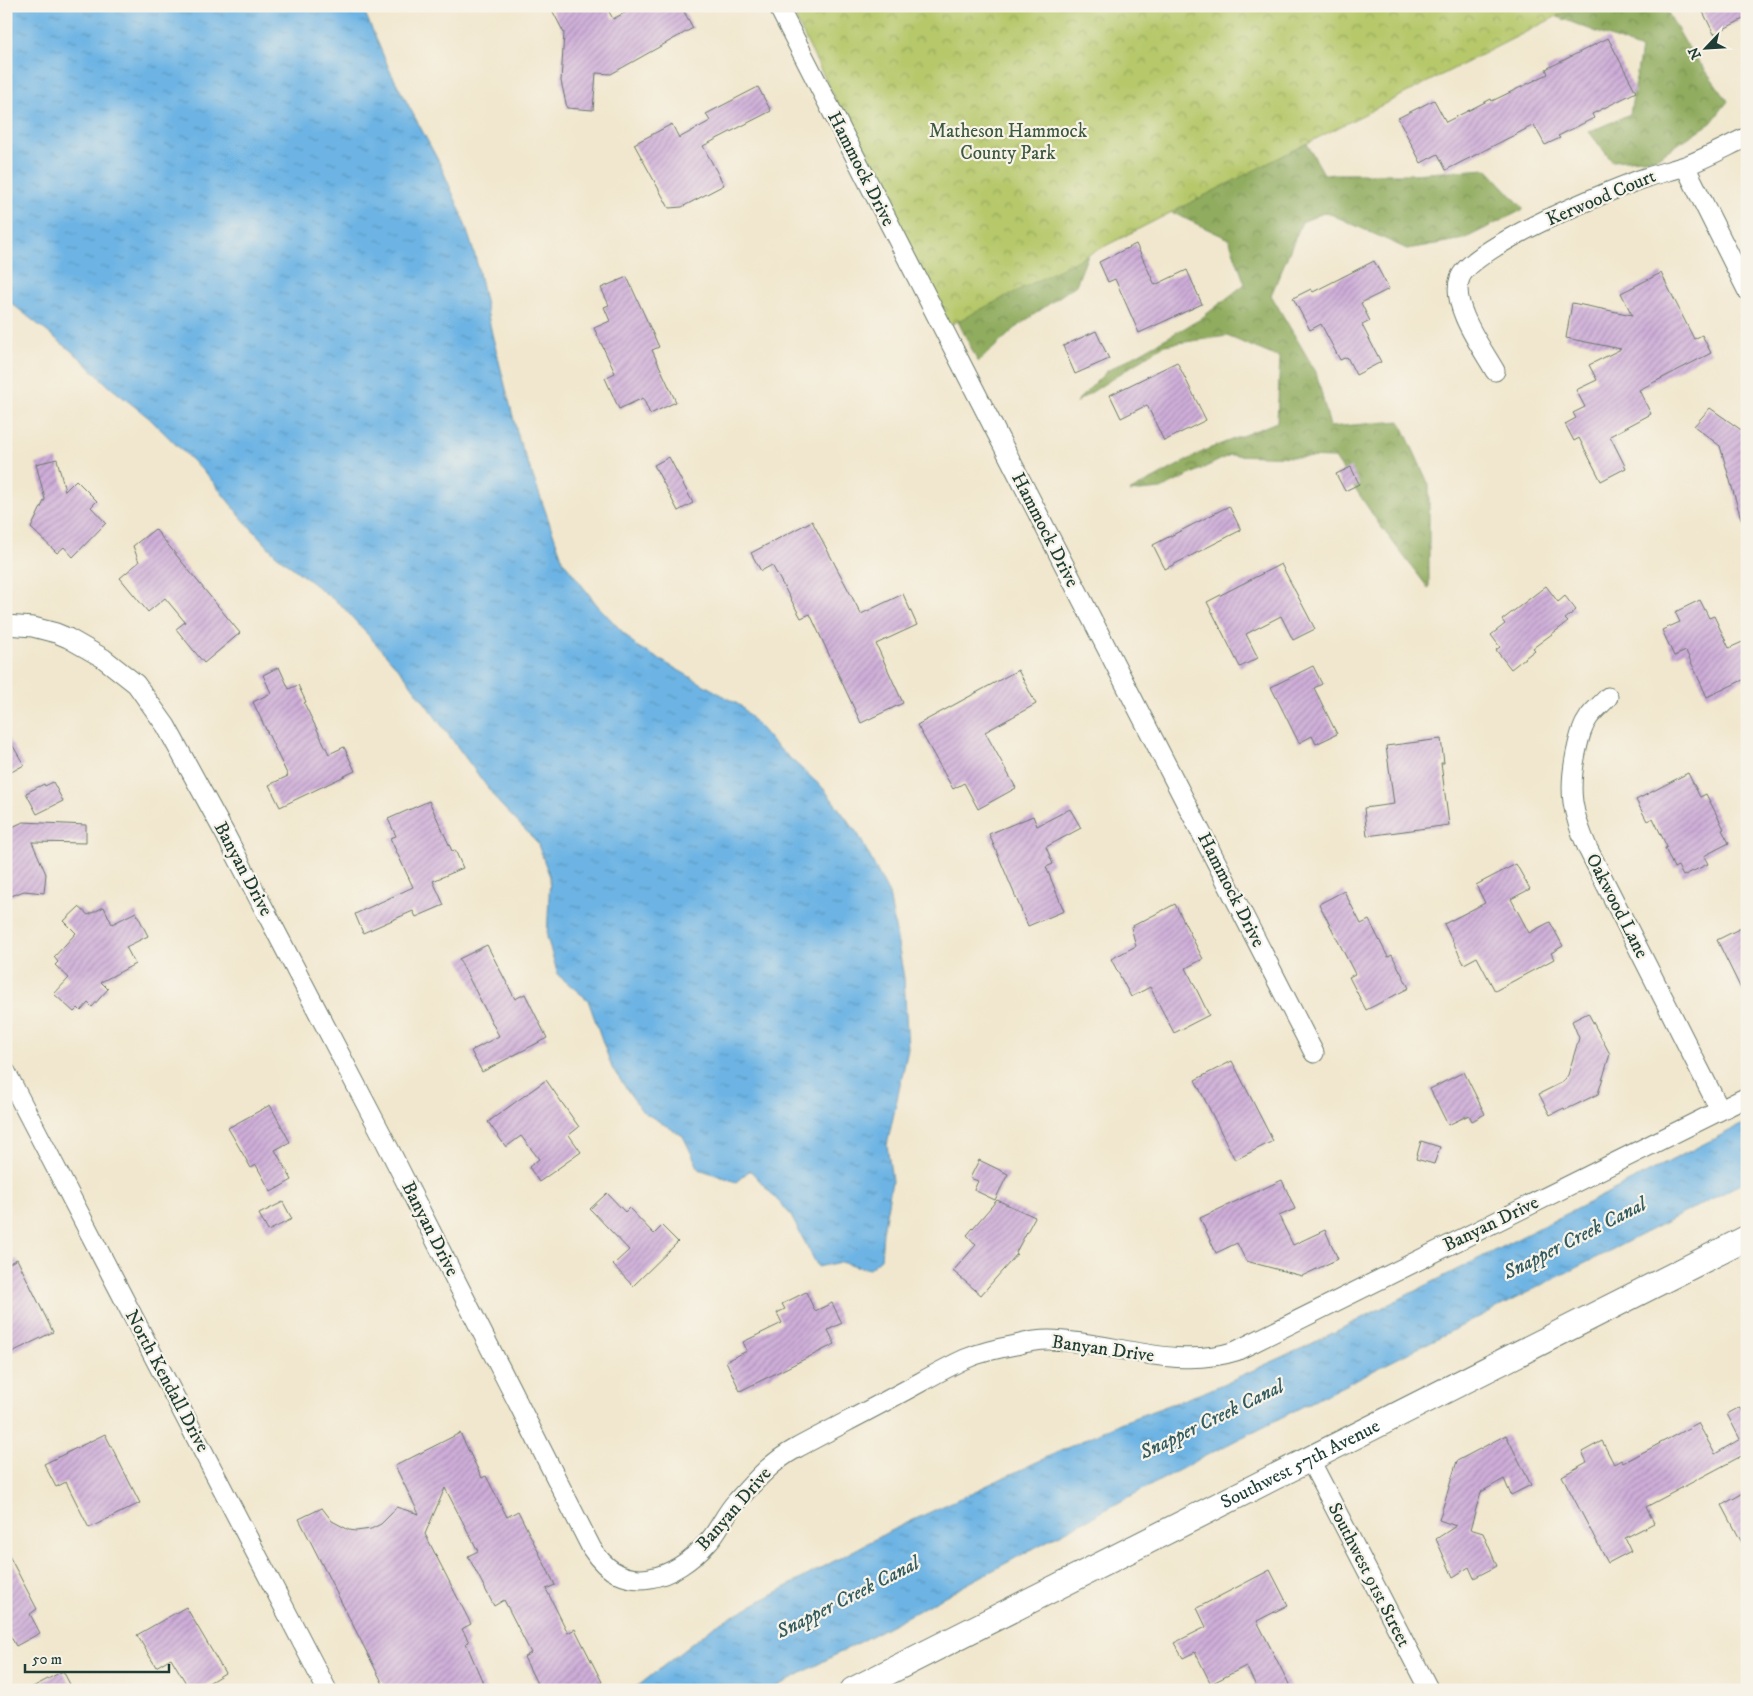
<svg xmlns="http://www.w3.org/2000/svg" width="1753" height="1696" font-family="'IM FELL DW Pica',serif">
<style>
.forest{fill:url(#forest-crowns);stroke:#58744a}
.park{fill:url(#park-crowns);stroke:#6a8250}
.water{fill:url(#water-ripples);stroke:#46788c}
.building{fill:url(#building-hatch)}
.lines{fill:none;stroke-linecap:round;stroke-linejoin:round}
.minor-casing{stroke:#68786a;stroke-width:21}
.major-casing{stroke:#68786a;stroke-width:27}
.minor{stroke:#fff;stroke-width:19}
.major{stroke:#fff;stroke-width:25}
.labels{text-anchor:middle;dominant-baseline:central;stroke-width:4.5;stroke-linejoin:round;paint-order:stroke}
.park-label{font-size:19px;fill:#3d593f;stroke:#f7f3e8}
.street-label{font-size:19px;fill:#1f3d34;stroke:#f7f3e8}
.water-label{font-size:20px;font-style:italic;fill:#325b60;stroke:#f7f3e8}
</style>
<defs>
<pattern id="forest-crowns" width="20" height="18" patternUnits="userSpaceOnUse" patternTransform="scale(1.25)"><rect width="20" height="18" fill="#90ac5f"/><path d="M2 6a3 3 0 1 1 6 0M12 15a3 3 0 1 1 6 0" fill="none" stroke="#758d4f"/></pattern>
<pattern id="park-crowns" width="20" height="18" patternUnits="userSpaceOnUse" patternTransform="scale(1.25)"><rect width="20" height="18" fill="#b6c86b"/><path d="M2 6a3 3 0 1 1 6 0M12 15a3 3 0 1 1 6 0" fill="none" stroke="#93a459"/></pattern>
<pattern id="water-ripples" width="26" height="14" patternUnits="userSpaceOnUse" patternTransform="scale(1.25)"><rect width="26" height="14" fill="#6db4e4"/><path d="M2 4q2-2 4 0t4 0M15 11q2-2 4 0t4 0" fill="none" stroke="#5994ba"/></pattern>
<pattern id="building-hatch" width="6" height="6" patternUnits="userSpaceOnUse" patternTransform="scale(1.25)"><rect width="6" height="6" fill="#cfaed9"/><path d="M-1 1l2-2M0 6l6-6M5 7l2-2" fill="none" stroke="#a78fb1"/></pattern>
</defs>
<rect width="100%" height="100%" fill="#f7f3e8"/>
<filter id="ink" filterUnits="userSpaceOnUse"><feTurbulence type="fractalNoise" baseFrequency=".02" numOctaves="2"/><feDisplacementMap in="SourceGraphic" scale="10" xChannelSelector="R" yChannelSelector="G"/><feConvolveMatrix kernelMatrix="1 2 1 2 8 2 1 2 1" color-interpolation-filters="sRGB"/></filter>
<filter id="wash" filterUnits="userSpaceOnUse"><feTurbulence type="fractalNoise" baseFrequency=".0096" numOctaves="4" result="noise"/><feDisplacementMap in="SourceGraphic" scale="20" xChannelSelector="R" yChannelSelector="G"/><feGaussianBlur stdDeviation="1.12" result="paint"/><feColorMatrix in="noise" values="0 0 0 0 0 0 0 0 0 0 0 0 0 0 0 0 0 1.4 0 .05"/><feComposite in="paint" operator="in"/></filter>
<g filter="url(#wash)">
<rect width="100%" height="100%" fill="#f1e7ce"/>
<path class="forest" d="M803,6L1293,119L1324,174H1412L1487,169L1524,209L1464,239L1407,249L1326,212L1302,222L1271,295L1316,372L1330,427L1400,421L1429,485V589L1379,524L1335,458L1230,455L1161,489L1129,492L1206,450L1277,422L1280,358L1227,336L1164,345L1075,403L1107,371L1199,320L1245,284L1229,239L1143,199L1105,211L1076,285L1019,325L978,362Z
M1410,6H1664L1686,44L1728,101L1711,123L1656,158L1612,161L1589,132L1630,114L1641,49L1532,7Z"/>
<path class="park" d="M789,6H1577L948,326Z"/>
<path class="water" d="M6,6H362L390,71L440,164L462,215L476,259L492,334L519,440L534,479L563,561L598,606L636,646L741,706L772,742L824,789L858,834L889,894L904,978L908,1049L887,1145L892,1181L883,1232L881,1259L869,1269L840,1262L818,1267L790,1214L750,1170L736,1182L699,1169L683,1136L642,1111L612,1068L588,1000L558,975L547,937L550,877L537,842L499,803L405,676L342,606L275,554L240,516L209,477L148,417L110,387L79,357L6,299Z
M1747,1122V1181L1209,1454L770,1690H633L714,1626L890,1531L1120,1423L1207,1391L1307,1346Z"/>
<g id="blocks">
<path class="building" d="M550,6H606L613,19L637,6H681L693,28L611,74L596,73L593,110L567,108L561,81L564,33Z
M1700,6H1747V17L1714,34Z
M1608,38L1636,92L1592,114L1594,118L1558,136L1560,138L1545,145L1534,125L1446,170L1438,154L1421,163L1398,118L1434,100L1446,122L1491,99L1492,101L1548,74L1546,69Z
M758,87L771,111L703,146L724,185L682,207L669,208L634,144L672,124L679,138L710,121L706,114Z
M1136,244L1155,285L1187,270L1202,304L1139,333L1115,279L1108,282L1099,262Z
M1374,261L1389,289L1361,303L1370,321L1362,325L1381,362L1356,375L1347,357L1340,360L1321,324L1310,330L1293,298L1311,289L1313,292Z
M1661,273L1694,339L1702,335L1711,353L1639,390L1651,414L1610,436L1626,468L1601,481L1579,438L1574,441L1565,424L1576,418L1573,413L1585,407L1576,390L1597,380L1589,365L1621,349L1566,338L1572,303L1632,315L1621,293Z
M627,277L659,347L652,350L676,402L650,414L643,398L619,409L605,378L615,373L594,328L610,321L604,307L609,305L601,288Z
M1096,331L1109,359L1075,374L1063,346Z
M1177,362L1206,420L1164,441L1147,405L1121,418L1110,395Z
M1710,408L1747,434V522H1742L1720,446L1694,426Z
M669,457L693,503L678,511L654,465Z
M57,459L65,491L76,480L97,501L91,507L106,523L73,557L64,547L57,553L31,528L45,499L36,464Z
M1351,467L1359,484L1345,491L1336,474Z
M1229,506L1241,530L1165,569L1153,545Z
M812,521L861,614L903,594L917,625L876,644L903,703L861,723L810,614L801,618L772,565L761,571L751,553Z
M155,529L240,633L204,663L176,629L185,622L165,598L148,612L120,578L139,562L133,546Z
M1281,564L1315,629L1293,640L1281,616L1246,634L1258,658L1240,667L1207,602Z
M1546,586L1558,602L1565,596L1576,610L1565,619L1568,622L1533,648L1535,650L1511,669L1496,650L1500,647L1491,635L1505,624L1502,620Z
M1700,600L1709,618L1714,616L1729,648L1747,640V678L1707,697L1686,651L1674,656L1662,630L1680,622L1675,612Z
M1313,666L1322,684L1314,688L1337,734L1316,744L1312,736L1299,743L1271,687Z
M279,667L289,689L298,685L306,702L304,703L329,754L344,747L355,771L280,807L269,785L288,776L253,702L271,693L263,675Z
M1018,670L1036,704L985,732L1016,788L978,809L964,783L953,789L917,725Z
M6,734L24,765L6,775Z
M1441,739L1444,763H1441L1449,825L1367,836L1364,808L1394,804L1386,746Z
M1688,773L1700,797L1706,794L1724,829L1722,830L1729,843L1704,856L1708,864L1683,876L1678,866L1674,868L1665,848L1667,847L1653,818L1647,821L1636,800Z
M53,782L63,801L37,814L26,793L44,784L45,786Z
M429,801L452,851L455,850L463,868L433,881L444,905L416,917L413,911L363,933L355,914L413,887L390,838L396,836L388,819Z
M1070,809L1081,828L1046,847L1053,864L1046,867L1064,911L1028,926L989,834L1033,816L1037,826Z
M23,822L86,825V843L32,842L46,874L44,893L24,891L6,898V830Z
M1516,864L1530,889L1511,899L1529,933L1550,922L1563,946L1551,953L1554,959L1495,991L1477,957L1464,964L1444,924L1485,903L1476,885Z
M1344,891L1361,924L1369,920L1388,957L1392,955L1409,988L1366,1010L1349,977L1355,974L1319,904Z
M1175,904L1203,959L1186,968L1209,1015L1174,1033L1150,987L1131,997L1111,959L1136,946L1131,927Z
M79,907L88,915L104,907L112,924L136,912L148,936L126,947L135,964L101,982L108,989L92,1007L88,1003L81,1011L78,1008L74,1012L54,994L69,978L55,965L58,962L54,957L76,933L64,921Z
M1747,925V1001L1717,940Z
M487,945L515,999L525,994L547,1038L482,1072L471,1051L499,1036L459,959Z
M1588,1013L1610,1054L1598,1094L1565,1110L1564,1108L1550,1115L1539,1094L1563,1082L1568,1075L1579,1038L1572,1021Z
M1232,1061L1273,1141L1235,1160L1195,1080Z
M1464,1072L1485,1114L1472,1121L1469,1115L1448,1125L1430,1089Z
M546,1080L579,1127L569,1135L581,1152L539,1182L529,1167L539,1159L521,1136L506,1147L488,1122Z
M270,1105L290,1142L275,1150L292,1180L271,1192L256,1165L251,1168L228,1128Z
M1421,1141L1440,1147L1434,1164L1416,1159Z
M979,1160L1008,1174L995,1200L974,1190L978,1181L970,1178Z
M1282,1180L1295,1209L1279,1216L1293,1245L1325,1230L1338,1259L1302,1276L1246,1261L1237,1243L1216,1253L1200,1218Z
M607,1193L625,1212L629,1208L654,1234L662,1226L678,1242L633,1286L613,1265L629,1250L590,1209Z
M997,1200L1035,1217L1016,1252L1017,1254L981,1295L953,1271L976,1245L967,1235Z
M283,1202L292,1219L268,1231L259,1214Z
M17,1259L53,1332L6,1355V1265Z
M806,1292L815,1311L832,1303L842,1323L828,1330L835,1344L740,1391L726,1361L747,1351L743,1342L782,1323L777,1313L785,1309L782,1304Z
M1740,1407L1742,1411L1747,1409V1453L1646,1507L1654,1523L1625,1538L1631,1551L1608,1563L1562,1476L1587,1462L1582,1452L1602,1441L1614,1464L1621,1460L1623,1463L1698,1423L1715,1454L1740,1439L1727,1414Z
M460,1433L482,1478L486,1476L507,1517L518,1511L555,1585L546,1589L568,1633L575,1629L602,1682L592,1690H540L524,1657L531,1653L504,1600L494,1606L468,1556L478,1551L445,1488L425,1534L471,1624L462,1629L469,1642L466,1643L486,1690H386L299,1519L322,1508L332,1521L349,1530L356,1531L371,1529L381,1524L392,1513L396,1507L419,1514L395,1466Z
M105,1434L140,1503L89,1528L66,1482L56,1487L44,1464Z
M1506,1435L1531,1485L1511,1495L1504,1479L1481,1492L1470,1529L1483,1533L1497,1566L1474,1578L1469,1567L1453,1577L1436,1539L1456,1526L1439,1520L1457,1461Z
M1747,1491V1552L1722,1505Z
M6,1550L37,1609L30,1614L40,1633L16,1646L6,1628Z
M1270,1570L1288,1605L1257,1621L1292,1690H1258L1246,1666L1211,1684L1195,1652L1183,1658L1174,1643L1206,1627L1197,1608Z
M186,1607L225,1673L197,1690H190L171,1658L156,1667L137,1635Z
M63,1671L73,1690H27Z"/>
</g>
</g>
<g filter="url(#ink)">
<use href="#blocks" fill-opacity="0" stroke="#68786a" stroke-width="1"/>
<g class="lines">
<g class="minor-casing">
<path id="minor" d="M778,6L1314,1053
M1685,166L1747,290
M1495,371C1482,348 1450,305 1460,278C1471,247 1614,188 1648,177C1660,173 1673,170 1685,166C1706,158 1726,147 1747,137
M6,625L33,627L56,633L68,638L103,658L136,684L166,726L224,832L381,1133L592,1549C624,1599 675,1579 708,1542C719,1530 725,1514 736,1502C754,1482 771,1462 795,1449C828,1431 862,1414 895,1396C918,1384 941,1370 965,1359C981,1352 999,1348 1016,1345C1027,1342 1038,1340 1049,1340C1112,1341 1173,1371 1236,1351L1747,1097
M1608,697C1602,704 1594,710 1589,717C1581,728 1579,740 1576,753C1568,792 1572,813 1588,849L1720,1110
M6,1072L327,1690
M1310,1460L1429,1690"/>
</g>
<g class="major-casing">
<g id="major">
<path id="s1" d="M853,1690L1747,1238"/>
</g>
</g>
<use href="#minor" class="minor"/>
<use href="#major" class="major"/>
</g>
</g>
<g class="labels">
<g class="park-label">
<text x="1008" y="131">Matheson Hammock<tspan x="1008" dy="22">County Park</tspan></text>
</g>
<g class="street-label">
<text transform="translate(861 169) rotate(63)">Hammock Drive</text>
<text transform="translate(1601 198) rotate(-23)">Kerwood Court</text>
<text transform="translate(1045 530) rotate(63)">Hammock Drive</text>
<text transform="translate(243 869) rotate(62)">Banyan Drive</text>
<text transform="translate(1231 890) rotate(63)">Hammock Drive</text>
<text transform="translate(1617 906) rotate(63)">Oakwood Lane</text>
<text transform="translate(1491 1224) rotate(-26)">Banyan Drive</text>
<text transform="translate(430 1229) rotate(63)">Banyan Drive</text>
<text transform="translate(1103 1349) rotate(8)">Banyan Drive</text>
<text transform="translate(167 1381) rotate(62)">North Kendall Drive</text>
<text stroke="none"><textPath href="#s1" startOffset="501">Southwest 57th Avenue</textPath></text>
<text transform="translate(734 1509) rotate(-49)">Banyan Drive</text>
<text transform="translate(1369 1575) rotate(63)">Southwest 91st Street</text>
</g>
<g class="water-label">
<text transform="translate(1575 1239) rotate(-27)">Snapper Creek Canal</text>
<text transform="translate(1212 1420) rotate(-26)">Snapper Creek Canal</text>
<text transform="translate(848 1598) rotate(-27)">Snapper Creek Canal</text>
</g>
</g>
<rect width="1753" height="1696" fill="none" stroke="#f7f3e8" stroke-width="25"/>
<g transform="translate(1706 48) rotate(245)" stroke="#f7f3e8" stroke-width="4" paint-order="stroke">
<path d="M0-4L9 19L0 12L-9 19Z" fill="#1f3d34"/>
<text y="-8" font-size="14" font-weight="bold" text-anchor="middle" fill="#1f3d34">N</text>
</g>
<path d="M25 1664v8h144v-8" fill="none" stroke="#1f3d34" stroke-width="2.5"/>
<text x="32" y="1664" font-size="15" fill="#1f3d34" stroke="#f7f3e8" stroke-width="4" paint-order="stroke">50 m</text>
</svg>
